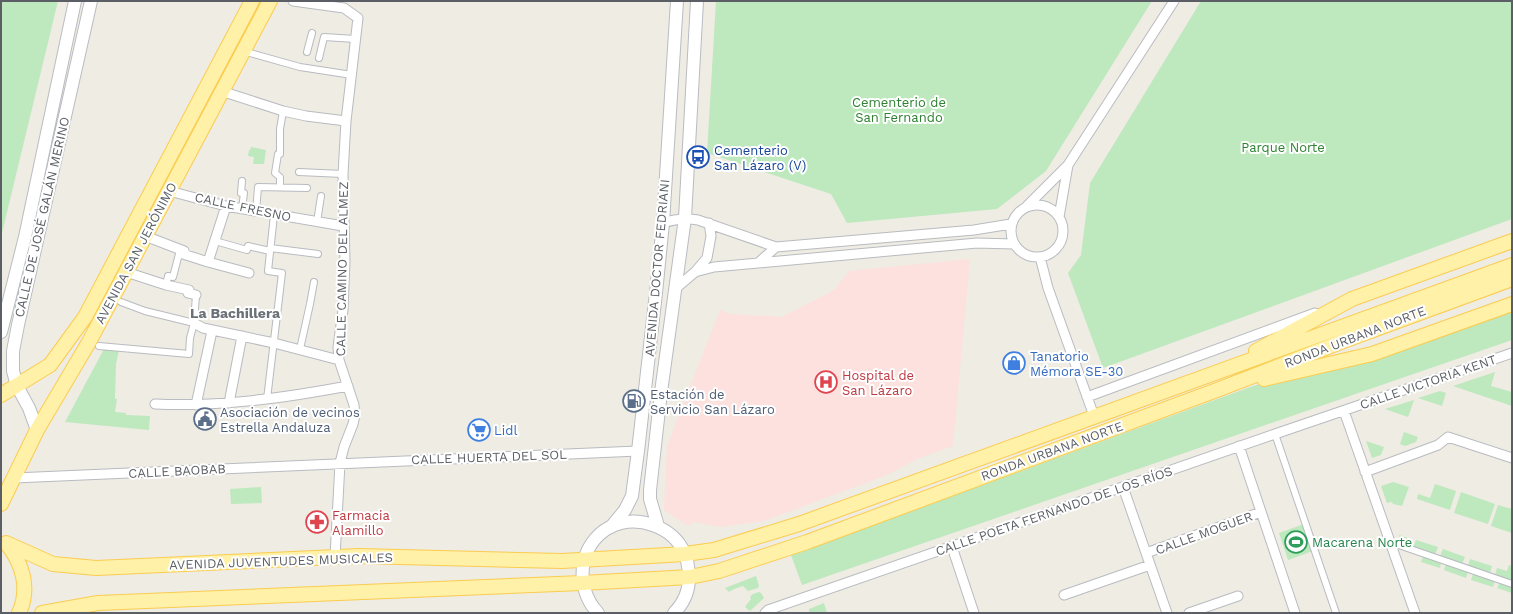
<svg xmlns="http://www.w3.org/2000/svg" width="1513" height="614" font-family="'Work Sans',sans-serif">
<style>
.medical{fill:#fde1de}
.green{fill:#bee8be}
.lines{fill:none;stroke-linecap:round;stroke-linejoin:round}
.pedestrian-casing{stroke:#b8bbc0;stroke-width:8}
.minor-casing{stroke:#b8bbc0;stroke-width:11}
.secondary-casing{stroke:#b9bcc2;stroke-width:14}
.primary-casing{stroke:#fbcc50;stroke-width:16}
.pedestrian{stroke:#fff;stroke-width:6}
.minor{stroke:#fff;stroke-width:9}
.secondary{stroke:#fff;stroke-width:12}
.primary{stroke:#fff1a8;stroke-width:14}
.labels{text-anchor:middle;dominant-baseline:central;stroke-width:4;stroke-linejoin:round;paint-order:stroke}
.park-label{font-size:13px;fill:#2e8232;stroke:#fff}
.transit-label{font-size:13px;fill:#164399;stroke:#fff;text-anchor:start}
.street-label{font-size:13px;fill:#5b5f65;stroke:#fff}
.shop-label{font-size:13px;fill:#366cbe;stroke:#fff;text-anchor:start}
.health-label{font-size:13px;fill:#be3a42;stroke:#fff;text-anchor:start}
.service-label{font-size:13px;fill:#4e5e75;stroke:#fff;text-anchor:start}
.leisure-label{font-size:13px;fill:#27864d;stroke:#fff;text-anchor:start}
.neighbourhood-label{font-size:14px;font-weight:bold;fill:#6c7177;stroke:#fff}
</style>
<rect width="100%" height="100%" fill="#efece3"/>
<path class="medical" d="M970,259L953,446L917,459L887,475L764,521L720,527L693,522L688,526L664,510L667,446L720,310L729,314L782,317L834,290L849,271Z"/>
<path class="green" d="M1,1H58L1,237Z
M716,1H1152L1046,171L997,209L847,223L831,194L707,153Z
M1201,1H1512V219L1103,368L1068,273L1081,255L1090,183Z
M251,147L266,150L264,164H253L254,157L248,156L249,150H250Z
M1512,309V340L802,585L791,555L1253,386L1295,375Z
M104,349L119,350L116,364L115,399H117L115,412L126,413V415L150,416L149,430L65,422Z
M1495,372L1491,386L1512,392V406L1453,386Z
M1440,391L1446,393L1442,406L1418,398Z
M1414,400L1408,417L1385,409Z
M1404,432L1418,437L1416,442L1405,446L1400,444Z
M1366,441L1384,447L1381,455L1372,458Z
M1393,482L1409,487L1402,506L1393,504L1392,502L1387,503L1381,486Z
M1435,484L1456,491L1450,510L1417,499L1418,494L1430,498Z
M261,487L262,503L231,504L230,489Z
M1461,492L1495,504L1488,524L1454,513Z
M1498,505L1512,509V533L1491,526Z
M1304,524L1313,551L1288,560L1279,533Z
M1399,535L1411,539L1409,546L1401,544Z
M1416,540L1438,547L1435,555L1413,548Z
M1443,549L1465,557L1462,564L1440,556Z
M1423,557L1441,563L1440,568L1421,562Z
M1470,559L1492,566L1490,573L1468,566Z
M1446,564L1468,572L1466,578L1444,570Z
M1509,565L1512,566L1511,580L1495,575L1497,568L1507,571Z
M1473,574L1495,581L1493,587L1471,580Z
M756,576L759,586L758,588L748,591L743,586L734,589L729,592L725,588Z
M1500,582L1512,587V593L1497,588Z
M759,592L761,593L764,598L750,611L745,607L751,599L750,597L753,594Z
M824,603L827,613H809V609Z"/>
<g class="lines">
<g class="pedestrian-casing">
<path id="pedestrian" d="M243,51L300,67L352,75
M307,52L312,33
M319,58L324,37L355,39
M299,172L343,174
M242,181L241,193H244L242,209
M280,187V177L275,173L278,154H280V129L283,111
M256,212L258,187L307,188
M317,222L321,196
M215,241L247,250L248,246L270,251
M270,248L318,254
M166,285L168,276L173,277L180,250
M121,302L145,311L194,323
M99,346L189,354L190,338L194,323L196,295
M300,349L310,304L314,282
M267,399L282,273L268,271L274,215
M1275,434L1336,613
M1390,542L1512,584"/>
</g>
<g class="minor-casing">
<path id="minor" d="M293,1L344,8L358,18L346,121L343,174L345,261L343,310L338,347L339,360L354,405L355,415L353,424L344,447L340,463L335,557
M221,91L283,111L306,116L346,121
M169,191L226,206L343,226
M1011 231a26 26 0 1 1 52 0a26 26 0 1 1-52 0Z
M1027,206L1068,165L1174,1
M1059,217L1068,165
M663,223C675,219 685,218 698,220L776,247L974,230L1011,224
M145,236L184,251L183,254L208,262L249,273
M1040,257L1048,288L1094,416
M208,262L226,206
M758,263L776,247
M126,272L166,285L189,290L188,293L196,295
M695,272L707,258L711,236L709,223
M675,289L695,272L714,267L977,243L1014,244
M194,323L203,328L274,343L339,360
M1087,397L1315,313
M229,403L242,336
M155,404C220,407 284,398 348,386
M196,405L212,331
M1344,411L1415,613
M1239,446L1295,613
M1365,472L1438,445L1448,437L1512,458
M14,478L638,451
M1123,487L1167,613
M952,547L974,613
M1146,553L1261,512
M1064,595L1150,565
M765,613L768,610L1275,434L1512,353
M1189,613L1238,596"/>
</g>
<g class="secondary-casing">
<path id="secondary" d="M1,332L25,237L75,1
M37,430L29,408L17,386L13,371V351L18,325L91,1
M658,526L650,499V490L661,392L685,218L697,1
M611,527L625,510L632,496L638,451L656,293L663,223L677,1
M598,613C574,588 578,544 610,527C637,514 673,526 685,554C687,557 687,562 688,566C691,583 687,600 674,613"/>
</g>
<g class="primary-casing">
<path id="primary" d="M1256,351L1352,299L1512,241
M1264,379L1372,354L1512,304
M1,395L50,365L85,317L252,1
M1,504L37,430L89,342L270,1
M6,543L53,564L96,568L359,556L562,561L685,554L714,550L799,524L1512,265
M7,544C23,564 30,589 19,613
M42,613L98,603L582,583L690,577L719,571L807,542L1217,390L1346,340L1512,279"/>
</g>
<use href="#pedestrian" class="pedestrian"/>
<use href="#minor" class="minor"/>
<use href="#secondary" class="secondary"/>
<use href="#primary" class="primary"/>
</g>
<defs>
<g id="bus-ring" transform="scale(1.15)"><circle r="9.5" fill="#fff" stroke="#1a4fb4" stroke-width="1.5"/><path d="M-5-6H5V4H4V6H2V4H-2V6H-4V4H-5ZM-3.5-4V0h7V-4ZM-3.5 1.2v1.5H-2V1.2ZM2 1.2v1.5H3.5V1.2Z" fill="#1a4fb4"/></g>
<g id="shop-ring" transform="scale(1.15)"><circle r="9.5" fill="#fff" stroke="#3f7fe0" stroke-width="1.5"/><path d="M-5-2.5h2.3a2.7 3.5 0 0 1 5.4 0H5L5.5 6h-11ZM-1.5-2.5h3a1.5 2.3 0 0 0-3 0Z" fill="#3f7fe0"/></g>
<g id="hospital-ring" transform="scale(1.15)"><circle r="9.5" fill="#fff" stroke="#e0444e" stroke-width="1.5"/><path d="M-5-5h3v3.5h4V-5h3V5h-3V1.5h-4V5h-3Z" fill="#e0444e"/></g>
<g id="fuel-ring" transform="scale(1.15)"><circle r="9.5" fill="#fff" stroke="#5c6f8a" stroke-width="1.5"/><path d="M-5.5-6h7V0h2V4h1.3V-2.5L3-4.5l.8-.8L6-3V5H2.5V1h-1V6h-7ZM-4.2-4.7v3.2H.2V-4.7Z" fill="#5c6f8a"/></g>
<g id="civic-ring" transform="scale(1.15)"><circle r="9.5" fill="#fff" stroke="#5c6f8a" stroke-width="1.5"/><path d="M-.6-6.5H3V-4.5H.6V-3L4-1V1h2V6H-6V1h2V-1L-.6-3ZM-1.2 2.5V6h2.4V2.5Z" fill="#5c6f8a"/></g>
<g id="supermarket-ring" transform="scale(1.15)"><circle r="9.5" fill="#fff" stroke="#3f7fe0" stroke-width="1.5"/><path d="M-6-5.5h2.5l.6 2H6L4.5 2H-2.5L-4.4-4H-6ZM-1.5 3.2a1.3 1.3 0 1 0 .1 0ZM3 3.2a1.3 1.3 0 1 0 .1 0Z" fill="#3f7fe0"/></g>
<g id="pharmacy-ring" transform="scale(1.15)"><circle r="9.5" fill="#fff" stroke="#e0444e" stroke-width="1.5"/><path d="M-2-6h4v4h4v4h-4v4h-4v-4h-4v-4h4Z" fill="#e0444e"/></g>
<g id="stadium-ring" transform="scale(1.15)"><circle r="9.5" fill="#fff" stroke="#2e9e5b" stroke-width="1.5"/><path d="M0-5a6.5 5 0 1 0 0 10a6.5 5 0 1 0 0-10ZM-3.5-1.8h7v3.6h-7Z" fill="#2e9e5b"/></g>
</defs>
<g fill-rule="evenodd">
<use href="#bus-ring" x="698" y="157"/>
<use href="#shop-ring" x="1014" y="363"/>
<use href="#hospital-ring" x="826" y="382"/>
<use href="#fuel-ring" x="634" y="401"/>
<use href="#civic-ring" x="205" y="419"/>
<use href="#supermarket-ring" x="479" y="430"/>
<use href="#pharmacy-ring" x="317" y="522"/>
<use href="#stadium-ring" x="1296" y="542"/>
</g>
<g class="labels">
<g class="park-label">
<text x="899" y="102">Cementerio de<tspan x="899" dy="15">San Fernando</tspan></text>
<text x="1283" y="147">Parque Norte</text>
</g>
<g class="transit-label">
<text x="714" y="150">Cementerio<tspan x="714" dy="15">San Lázaro (V)</tspan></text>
</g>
<g class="street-label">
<text transform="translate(243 207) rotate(12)">CALLE FRESNO</text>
<text transform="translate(42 217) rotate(-77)">CALLE DE JOSÉ GALÁN MERINO</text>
<text transform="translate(136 253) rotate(-62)">AVENIDA SAN JERÓNIMO</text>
<text transform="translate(657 268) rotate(-85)">AVENIDA DOCTOR FEDRIANI</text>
<text transform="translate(342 269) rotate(-89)">CALLE CAMINO DEL ALMEZ</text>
<text transform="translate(1355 337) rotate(-21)">RONDA URBANA NORTE</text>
<text transform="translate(1428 382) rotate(-19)">CALLE VICTORIA KENT</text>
<text transform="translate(1052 451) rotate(-20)">RONDA URBANA NORTE</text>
<text transform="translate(489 457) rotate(-2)">CALLE HUERTA DEL SOL</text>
<text transform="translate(177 471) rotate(-3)">CALLE BAOBAB</text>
<text transform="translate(1054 511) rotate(-19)">CALLE POETA FERNANDO DE LOS RÍOS</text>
<text transform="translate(1204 533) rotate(-20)">CALLE MOGUER</text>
<text transform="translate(281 561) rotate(-2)">AVENIDA JUVENTUDES MUSICALES</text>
</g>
<g class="shop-label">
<text x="1030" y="356">Tanatorio<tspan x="1030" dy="15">Mémora SE-30</tspan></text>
<text x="494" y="430">Lidl</text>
</g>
<g class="health-label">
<text x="842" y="375">Hospital de<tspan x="842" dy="15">San Lázaro</tspan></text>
<text x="332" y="515">Farmacia<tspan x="332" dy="15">Alamillo</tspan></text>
</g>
<g class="service-label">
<text x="650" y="394">Estación de<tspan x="650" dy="15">Servicio San Lázaro</tspan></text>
<text x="220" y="412">Asociación de vecinos<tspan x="220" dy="15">Estrella Andaluza</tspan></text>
</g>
<g class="leisure-label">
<text x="1312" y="542">Macarena Norte</text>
</g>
<g class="neighbourhood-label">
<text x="235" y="313">La Bachillera</text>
</g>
</g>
<rect width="1513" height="614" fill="none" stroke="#5b5f65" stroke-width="4"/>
</svg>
